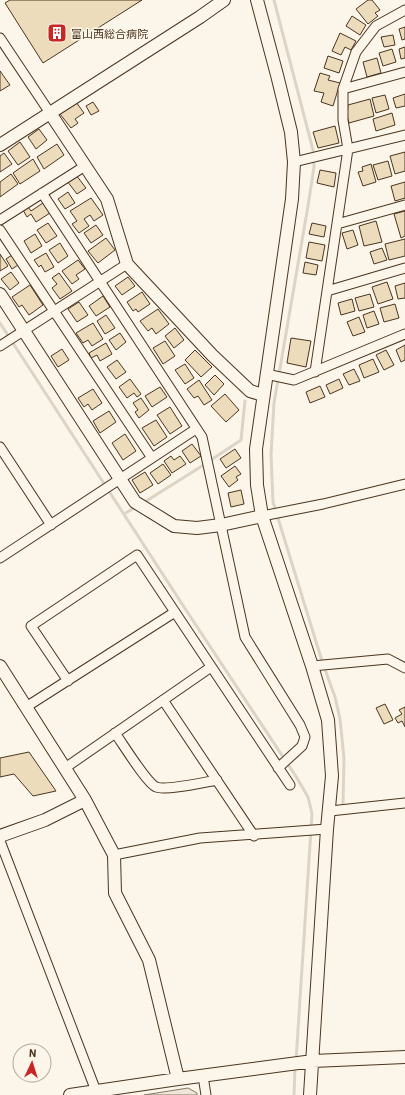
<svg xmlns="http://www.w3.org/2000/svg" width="405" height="1095" font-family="Barlow,'Noto Sans JP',sans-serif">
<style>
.green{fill:#ede6d9;stroke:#887966}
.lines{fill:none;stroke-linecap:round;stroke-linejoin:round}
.stream{stroke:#dcd4c6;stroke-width:3}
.building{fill:#ecdcbc;stroke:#4a3520}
.minor-casing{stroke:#4a3520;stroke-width:11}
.tertiary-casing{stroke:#4a3520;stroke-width:14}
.minor{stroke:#fbf6e9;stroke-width:9}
.tertiary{stroke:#fbf6e9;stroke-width:12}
.labels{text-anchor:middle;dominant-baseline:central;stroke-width:3;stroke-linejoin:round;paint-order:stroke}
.poi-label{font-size:11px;fill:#4a3520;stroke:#fbf6e9;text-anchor:start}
</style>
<rect width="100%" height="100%" fill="#fbf6e9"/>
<path class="green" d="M188,1088L197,1093V1095H144Z"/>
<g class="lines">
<path class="stream" d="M274,0L313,150L314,167L308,206L274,403L271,454L273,502L322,661L335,697L340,719L344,758L343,805
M0,323L184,607L297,778L308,797L312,814L296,1061
M143,503L202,466L241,440L245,401
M124,514L136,507
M294,1095L295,1067"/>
</g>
<path class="building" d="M10,0H142L43,63L5,3Z
M368,0H372L380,10L375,13L378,16L368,24L356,9Z
M352,16L366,25L360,35L346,26Z
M405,27V39L402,40L399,29Z
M340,33L356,41L351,50L345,47L341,55L332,51Z
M393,35L395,45L384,47L381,37Z
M405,47V58L401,59L399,49Z
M392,49L396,62L383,66L379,53Z
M328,56L343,61L339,73L324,68Z
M377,58L381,73L367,77L363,62Z
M0,71L10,85L0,91Z
M320,73L330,76L328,80L340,83L333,106L321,102L324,93L314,91Z
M405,94V106L396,108L393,98Z
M385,95L389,109L376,113L372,98Z
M370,99L374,116L349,123L347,116L348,105Z
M76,102L84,113L75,119L78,123L71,128L60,114Z
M93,102L99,111L91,115L86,106Z
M392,113L395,125L376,131L373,119Z
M335,126L339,143L318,148L313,132Z
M39,129L47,140L36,149L28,137Z
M20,142L30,157L18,165L8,151Z
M57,144L64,155L44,169L37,157Z
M405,152V171L395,174L390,156Z
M4,153L12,164L0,172V156Z
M33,159L40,171L20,184L13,173Z
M388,161L392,176L378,180L373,165Z
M371,164L376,182L363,186L358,172L363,171L362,167Z
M320,170L336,173L334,187L317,183Z
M11,174L18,184L0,197V182Z
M76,175L86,188L77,194L67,181Z
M405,182V198L395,201L391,186Z
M68,192L75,203L65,209L58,199Z
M91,198L103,215L94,221L90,215L84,219L89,226L79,233L72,224L77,221L70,211Z
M43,203L50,213L36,222L31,214L27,217L23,210L28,207L31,211Z
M405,211V236L401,238L394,214Z
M376,221L382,242L364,246L359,226Z
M48,223L57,236L46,243L37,230Z
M312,223L326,226L324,237L309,234Z
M96,225L103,235L91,243L84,233Z
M353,230L358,245L347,249L342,233Z
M35,234L42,246L31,253L24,241Z
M106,238L115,250L98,263L88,251Z
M405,239V256L389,260L385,244Z
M309,242L325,245L322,261L306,258Z
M60,243L68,256L58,263L49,250Z
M382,248L387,260L374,264L370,252Z
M46,253L54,267L45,272L41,265L39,267L34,260Z
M0,254L8,266L0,271Z
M12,255L18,265L12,269L6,259Z
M78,260L85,269L76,275L79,279L72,284L62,271Z
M305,262L318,265L316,275L303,273Z
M11,272L19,283L10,290L1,279Z
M59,273L72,291L60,299L52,288L57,284L52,278Z
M128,277L135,286L122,295L115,286Z
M387,282L393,299L378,304L372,287Z
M405,283V298L398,299L395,286Z
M30,285L43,305L29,315L22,305L19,307L12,297Z
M142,292L150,304L138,312L136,309L133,311L127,302Z
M370,294L374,307L359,311L355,298Z
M103,296L110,307L96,316L89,306Z
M352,299L355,311L341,315L338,303Z
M79,302L88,315L77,322L68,309Z
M395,304L399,318L384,322L380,308Z
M158,309L169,324L156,334L152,328L148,331L140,321Z
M374,311L379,324L367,328L363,315Z
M106,315L115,328L105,334L97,321Z
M359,317L365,332L353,336L347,322Z
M93,323L103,339L92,346L88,340L83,343L76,333Z
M175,328L184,340L174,348L165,336Z
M120,333L126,342L116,350L109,340Z
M291,338L311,341L306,367L287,363Z
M165,341L175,356L163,364L153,348Z
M106,343L112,354L100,361L97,355L91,358L89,353Z
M405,345V360L401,362L396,350Z
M62,349L69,360L58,367L51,356Z
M195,350L212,367L201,377L185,360Z
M386,350L394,365L384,370L376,355Z
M373,359L379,372L364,378L359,365Z
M117,360L126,372L116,379L107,367Z
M185,364L194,378L185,384L175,370Z
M354,369L360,381L349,385L343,374Z
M215,375L224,384L214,395L205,385Z
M130,379L141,394L137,397L134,393L127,398L119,387Z
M339,379L343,388L330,394L326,385Z
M199,380L212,400L204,405L198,396L194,398L187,389Z
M320,386L325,397L310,403L306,392Z
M160,387L167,397L152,407L145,396Z
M93,389L102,403L92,410L88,404L84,407L78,398Z
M225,394L239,410L226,422L211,406Z
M141,398L149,410L139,418L135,412L138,410L133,403Z
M170,407L182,426L170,434L157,415Z
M109,411L116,422L100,433L93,421Z
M156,420L167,437L154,446L142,428Z
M125,434L136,451L123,460L112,443Z
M192,444L201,456L190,463L182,451Z
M235,449L241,458L226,468L220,459Z
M171,456L174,460L180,456L186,464L172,473L164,461Z
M163,464L171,475L158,484L150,473Z
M235,466L241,474L236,477L238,480L229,487L221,476Z
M145,472L153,485L140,493L132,480Z
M241,490L244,504L231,507L228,493Z
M385,704L393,720L384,724L376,708Z
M405,707V727L402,721L398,723L395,718L402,714L399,710Z
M29,752L56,791L33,796L14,774L0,777V758Z"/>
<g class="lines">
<g class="minor-casing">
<path id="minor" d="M0,38L50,113
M343,89L405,72
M294,162L405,135
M42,193L202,437L245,637L300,725L305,737L302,746L278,768
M0,220L85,166
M337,224L405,205
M0,230L152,458
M327,291L405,268
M0,346L127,264
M315,372L348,149L343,120V89L356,52L376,26L405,10
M266,374L294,380L405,334
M0,447L51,525
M262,516L323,504L405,484
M0,558L196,429
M312,666L388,659L405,668
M68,681L31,626L137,555L290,785
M163,700L254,836
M26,707L175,612
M115,733C123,744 146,782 156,787C166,791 205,782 217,780
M65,768L211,667
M330,811L405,803
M0,841L96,1091
M114,855L200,838L327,829
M203,1076L206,1095"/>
</g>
<g class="tertiary-casing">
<path id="tertiary" d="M257,0L277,75L291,132L294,162L292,199L256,449L257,485L262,516L312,666L328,720L332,776L327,829L310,1095
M50,113L107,199L127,264L212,355L250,391L263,395
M0,145L200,17L224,0
M0,294L135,502L174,526L197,528L221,525L262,516
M0,666L85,800L114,855L115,893L149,960L178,1079
M0,836L45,820L85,800
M70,1095L178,1079L313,1061L405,1057"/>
</g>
<use href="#minor" class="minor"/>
<use href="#tertiary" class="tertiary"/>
</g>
<defs>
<g id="building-square" transform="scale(1)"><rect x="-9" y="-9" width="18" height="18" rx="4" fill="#c62828" stroke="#fbf6e9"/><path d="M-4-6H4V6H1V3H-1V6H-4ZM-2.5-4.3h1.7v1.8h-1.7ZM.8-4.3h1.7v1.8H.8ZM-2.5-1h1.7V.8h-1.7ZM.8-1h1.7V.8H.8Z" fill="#fff"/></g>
</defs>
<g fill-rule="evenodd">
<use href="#building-square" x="57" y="33"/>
</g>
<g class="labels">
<g class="poi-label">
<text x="71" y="33">富山西総合病院</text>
</g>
</g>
<g transform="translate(32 1063) rotate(4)"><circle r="19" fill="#fbf6e9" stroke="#b4a999"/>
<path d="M0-3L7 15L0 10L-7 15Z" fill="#c62828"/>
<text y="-6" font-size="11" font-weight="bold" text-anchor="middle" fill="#4a3520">N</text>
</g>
</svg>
